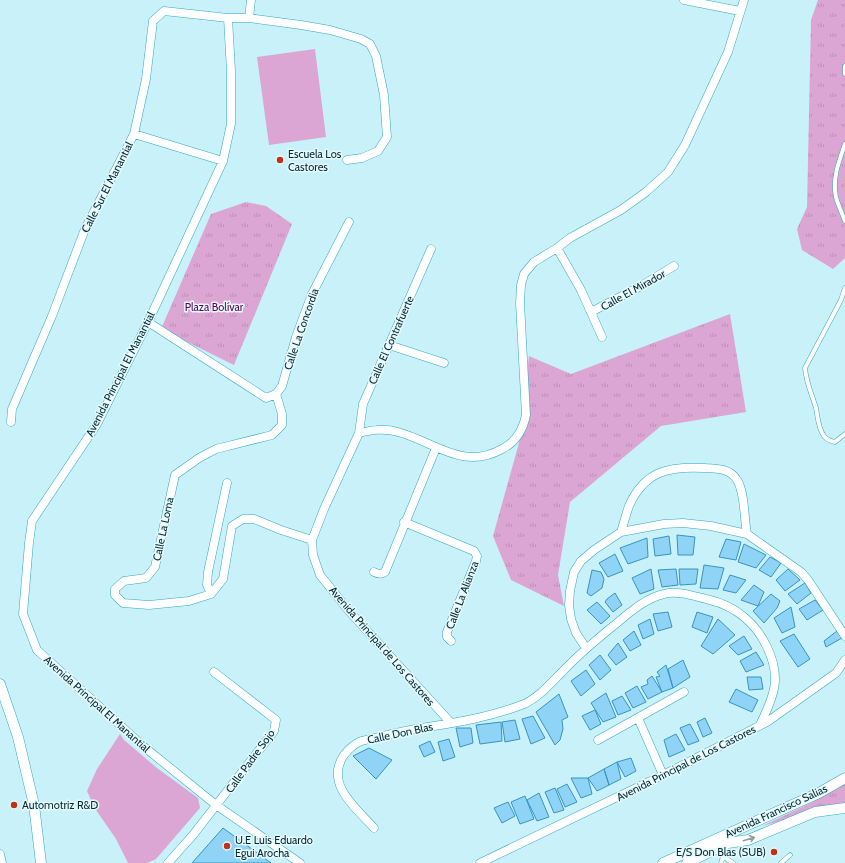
<svg xmlns="http://www.w3.org/2000/svg" width="845" height="863" font-family="Cabin,sans-serif">
<style>
.grass{fill:url(#grass-tufts)}
.pitch{fill:#dca6d4}
.building{fill:#8fd3f7;stroke:#3794be}
.lines{fill:none;stroke-linecap:round;stroke-linejoin:round}
.service-casing{stroke:#30aabf;stroke-width:5}
.minor-casing{stroke:#30aabf;stroke-width:9}
.tertiary-casing{stroke:#30aabf;stroke-width:11}
.service{stroke:#fff;stroke-width:4}
.minor{stroke:#fff;stroke-width:8}
.tertiary{stroke:#fff;stroke-width:10}
.oneway{stroke:#8e9fa2}
.poi-dot{fill:#be321b;stroke:#e6fafe;stroke-width:1.5}
.labels{text-anchor:middle;dominant-baseline:central;stroke-width:3;stroke-linejoin:round;paint-order:stroke}
.poi-label{font-size:11px;fill:#042a31;stroke:#e6fafe;text-anchor:start}
.street-label{font-size:11px;fill:#042a31;stroke:#e6fafe}
.park-label{font-size:11px;fill:#5f0359;stroke:#e6fafe}
</style>
<defs>
<pattern id="grass-tufts" width="24" height="20" patternUnits="userSpaceOnUse"><rect width="24" height="20" fill="#dca6d4"/><path d="M3 7l-1-3M5 7V3M7 7l1-3M15 17l-1-3M17 17v-4M19 17l1-3" fill="none" stroke="#bb8fb6"/></pattern>
</defs>
<rect width="100%" height="100%" fill="#c9f1f9"/>
<path class="grass" d="M818,0H845V258L833,269L802,250L797,229L807,207L811,20Z
M246,202L266,206L292,224L234,365L161,329L211,214Z
M730,314L746,412L661,426L570,502L558,575L564,606L511,580L493,536L519,443L529,356L571,374Z
M845,781V804L762,826L811,803Z"/>
<path class="pitch" d="M315,49L326,137L269,145L257,57Z
M120,734L124,740L157,768L198,798L200,808L156,859L147,863H128L116,839L94,807L87,791L97,769Z"/>
<path class="building" d="M677,535L695,537L693,555H678Z
M669,536L671,554L655,556L653,539Z
M647,538L648,557L628,564L620,548Z
M726,539L741,542L736,560L719,557Z
M744,544L766,555L756,568L738,562Z
M615,554L623,571L608,577L599,563Z
M770,557L781,563L771,577L759,570Z
M704,565L724,568L718,589L700,588Z
M651,569L654,589L640,594L632,578Z
M676,569L678,585L662,587L658,570Z
M679,569H698L696,584L680,585Z
M788,569L800,580L785,591L776,580Z
M592,570L601,572L604,579L602,588L591,596L587,593Z
M730,575L746,580L736,593L723,590Z
M805,583L811,593L797,604L788,594Z
M754,585L764,592L758,606L741,600Z
M615,593L622,605L613,612L605,602L607,599Z
M771,594L780,601L777,608L764,623L753,611Z
M815,600L823,610L807,620L799,609Z
M597,602L610,616L601,624L587,610Z
M791,607L795,627L782,633L774,618Z
M668,612L672,627L658,631L653,614Z
M697,612L713,617L707,633L692,627Z
M650,619L654,634L643,639L638,625Z
M718,619L735,635L713,654L701,646Z
M634,631L641,645L630,651L623,640Z
M837,631L842,638L826,647L824,641Z
M794,634L810,659L798,667L780,641Z
M744,636L752,649L738,655L729,646Z
M618,643L627,657L616,665L608,655Z
M756,652L764,665L746,672L740,661Z
M600,655L611,670L600,680L589,665Z
M683,660L690,677L673,688L668,669Z
M666,665L673,688L662,692L656,677L660,676L657,672Z
M586,670L595,684L581,696L571,681Z
M652,676L662,692L648,699L641,687L648,684L647,680Z
M747,677H761L763,689L749,690Z
M637,686L646,702L633,708L625,693Z
M736,689L758,700L752,712L729,702Z
M606,693L616,717L603,722L591,703Z
M559,694L568,717L562,720L563,729L560,740L555,745L536,712Z
M622,696L631,710L618,715L612,701Z
M595,710L601,724L590,730L582,716Z
M533,716L545,738L531,744L522,719Z
M705,718L712,733L703,737L697,722Z
M515,720L520,739L505,742L502,722Z
M501,722L502,741L480,744L476,725Z
M690,724L699,741L688,745L680,728Z
M456,728H471L473,743L460,747Z
M676,734L685,750L669,757L664,740Z
M449,739L455,757L443,761L438,742Z
M430,741L435,752L424,757L419,746Z
M369,748L392,760L376,779L353,756Z
M631,758L636,771L625,777L617,762Z
M617,762L621,779L609,785L604,769Z
M604,769L609,785L597,791L588,778Z
M571,778H588L592,794L581,798Z
M567,784L577,802L565,807L557,789Z
M555,788L564,810L554,813L545,792Z
M539,793L549,817L537,821L527,800Z
M525,796L534,819L520,824L511,802Z
M508,802L515,816L502,823L494,808Z
M223,828L271,863H192Z"/>
<g class="lines">
<g class="service-casing">
<path id="service" d="M845,66V74
M845,144C839,161 832,179 836,197C838,205 842,213 845,221
M845,288L841,300L805,368C806,382 812,395 816,408C818,418 818,428 824,436C827,440 830,441 835,442L845,434
M724,857L733,863
M721,863L727,844
M781,863L790,855"/>
</g>
<g class="minor-casing">
<path id="minor" d="M684,0L740,11
M228,18L231,71V124L223,161L148,322L97,424L32,521L29,543L23,614L37,650L143,746L216,805L300,863
M249,18L251,0
M134,134L223,161
M557,248L581,290L602,337
M431,249L363,404L359,433L324,509L312,540L313,555L320,575L349,611L451,723
M591,312L641,286L674,266
M148,322L266,398L276,394
M389,345L444,363
M276,394L282,414V425L272,435L216,449L199,458L175,475L155,567L146,578L124,581L115,589V595L123,603L149,605L189,601L211,594L223,579L232,526L243,519H254L281,530L312,540
M276,394L282,386L296,337L312,294L349,222
M11,422L12,409L52,316L85,229L134,134L146,79L153,21L164,11L228,18H249L301,25L330,30L361,39L370,44L376,56L384,95L387,137L378,151L362,158L347,160
M359,433C372,430 384,428 398,432C435,442 463,471 502,449C516,442 523,430 526,415L520,303L521,285L524,274L534,262L557,248L570,238L621,210L646,192L668,172L685,145L728,52L744,0
M404,522L474,551L477,556L476,561L447,632V637L451,641
M621,532C624,523 626,514 629,506C645,470 670,466 705,468C717,469 730,468 737,480C745,492 744,519 747,534
M374,572C378,574 381,575 385,572L436,448
M211,594L207,585L208,572L227,483
M586,648L576,633L571,619L569,605L570,591L574,572L581,561L594,550L621,532L664,524L683,523L711,526L747,534L801,572L808,580L845,636
M638,718L663,775
M598,740L684,692
M374,828C357,809 324,784 344,755C348,750 353,745 359,742C364,740 370,739 375,738C390,734 405,731 421,728C455,723 491,717 524,704C538,698 551,683 562,672C579,654 597,639 617,623C630,612 646,598 664,594C679,590 696,597 710,600C735,606 756,623 767,647C782,678 774,696 760,725
M0,854L2,863
M168,863L193,835L274,731L276,720L214,672
M480,863L663,775L767,722L836,673L845,660"/>
</g>
<g class="tertiary-casing">
<path id="tertiary" d="M0,684L18,737L34,805L41,863
M663,863L819,793L845,778
M687,863L728,843L748,840L815,812L845,808"/>
</g>
<use href="#service" class="service"/>
<use href="#minor" class="minor"/>
<use href="#tertiary" class="tertiary"/>
</g>
<defs><path id="oneway-shaft" d="M-6 0H5M1.5-3L5.5 0L1.5 3" fill="none" stroke-width="1.6" stroke-linecap="round" stroke-linejoin="round"/></defs>
<use class="oneway" href="#oneway-shaft" transform="translate(749 839) rotate(-16)"/>
<g class="poi-dot">
<circle cx="280" cy="160" r="4"/>
<circle cx="14" cy="805" r="4"/>
<circle cx="227" cy="846" r="4"/>
<circle cx="774" cy="852" r="4"/>
</g>
<g class="labels">
<g class="poi-label">
<text x="288" y="154">Escuela Los<tspan x="288" dy="13">Castores</tspan></text>
<text x="22" y="805">Automotriz R&amp;D</text>
<text x="235" y="840">U.E Luis Eduardo<tspan x="235" dy="13">Egui Arocha</tspan></text>
<text x="766" y="852" text-anchor="end">E/S Don Blas (SUB)</text>
</g>
<g class="street-label">
<text transform="translate(107 187) rotate(-63)">Calle Sur El Manantial</text>
<text transform="translate(633 290) rotate(-29)">Calle El Mirador</text>
<text transform="translate(301 329) rotate(-71)">Calle La Concordia</text>
<text transform="translate(391 340) rotate(-66)">Calle El Contrafuerte</text>
<text transform="translate(120 374) rotate(-63)">Avenida Principal El Manantial</text>
<text transform="translate(163 529) rotate(-78)">Calle La Loma</text>
<text transform="translate(462 595) rotate(-69)">Calle La Alianza</text>
<text transform="translate(382 646) rotate(49)">Avenida Principal de Los Castores</text>
<text transform="translate(97 704) rotate(42)">Avenida Principal El Manantial</text>
<text transform="translate(400 733) rotate(-12)">Calle Don Blas</text>
<text transform="translate(250 761) rotate(-54)">Calle Padre Sojo</text>
<text transform="translate(686 763) rotate(-27)">Avenida Principal de Los Castores</text>
<text transform="translate(776 811) rotate(-25)">Avenida Francisco Salias</text>
</g>
<g class="park-label">
<text x="214" y="307">Plaza Bolívar</text>
</g>
</g>
</svg>
